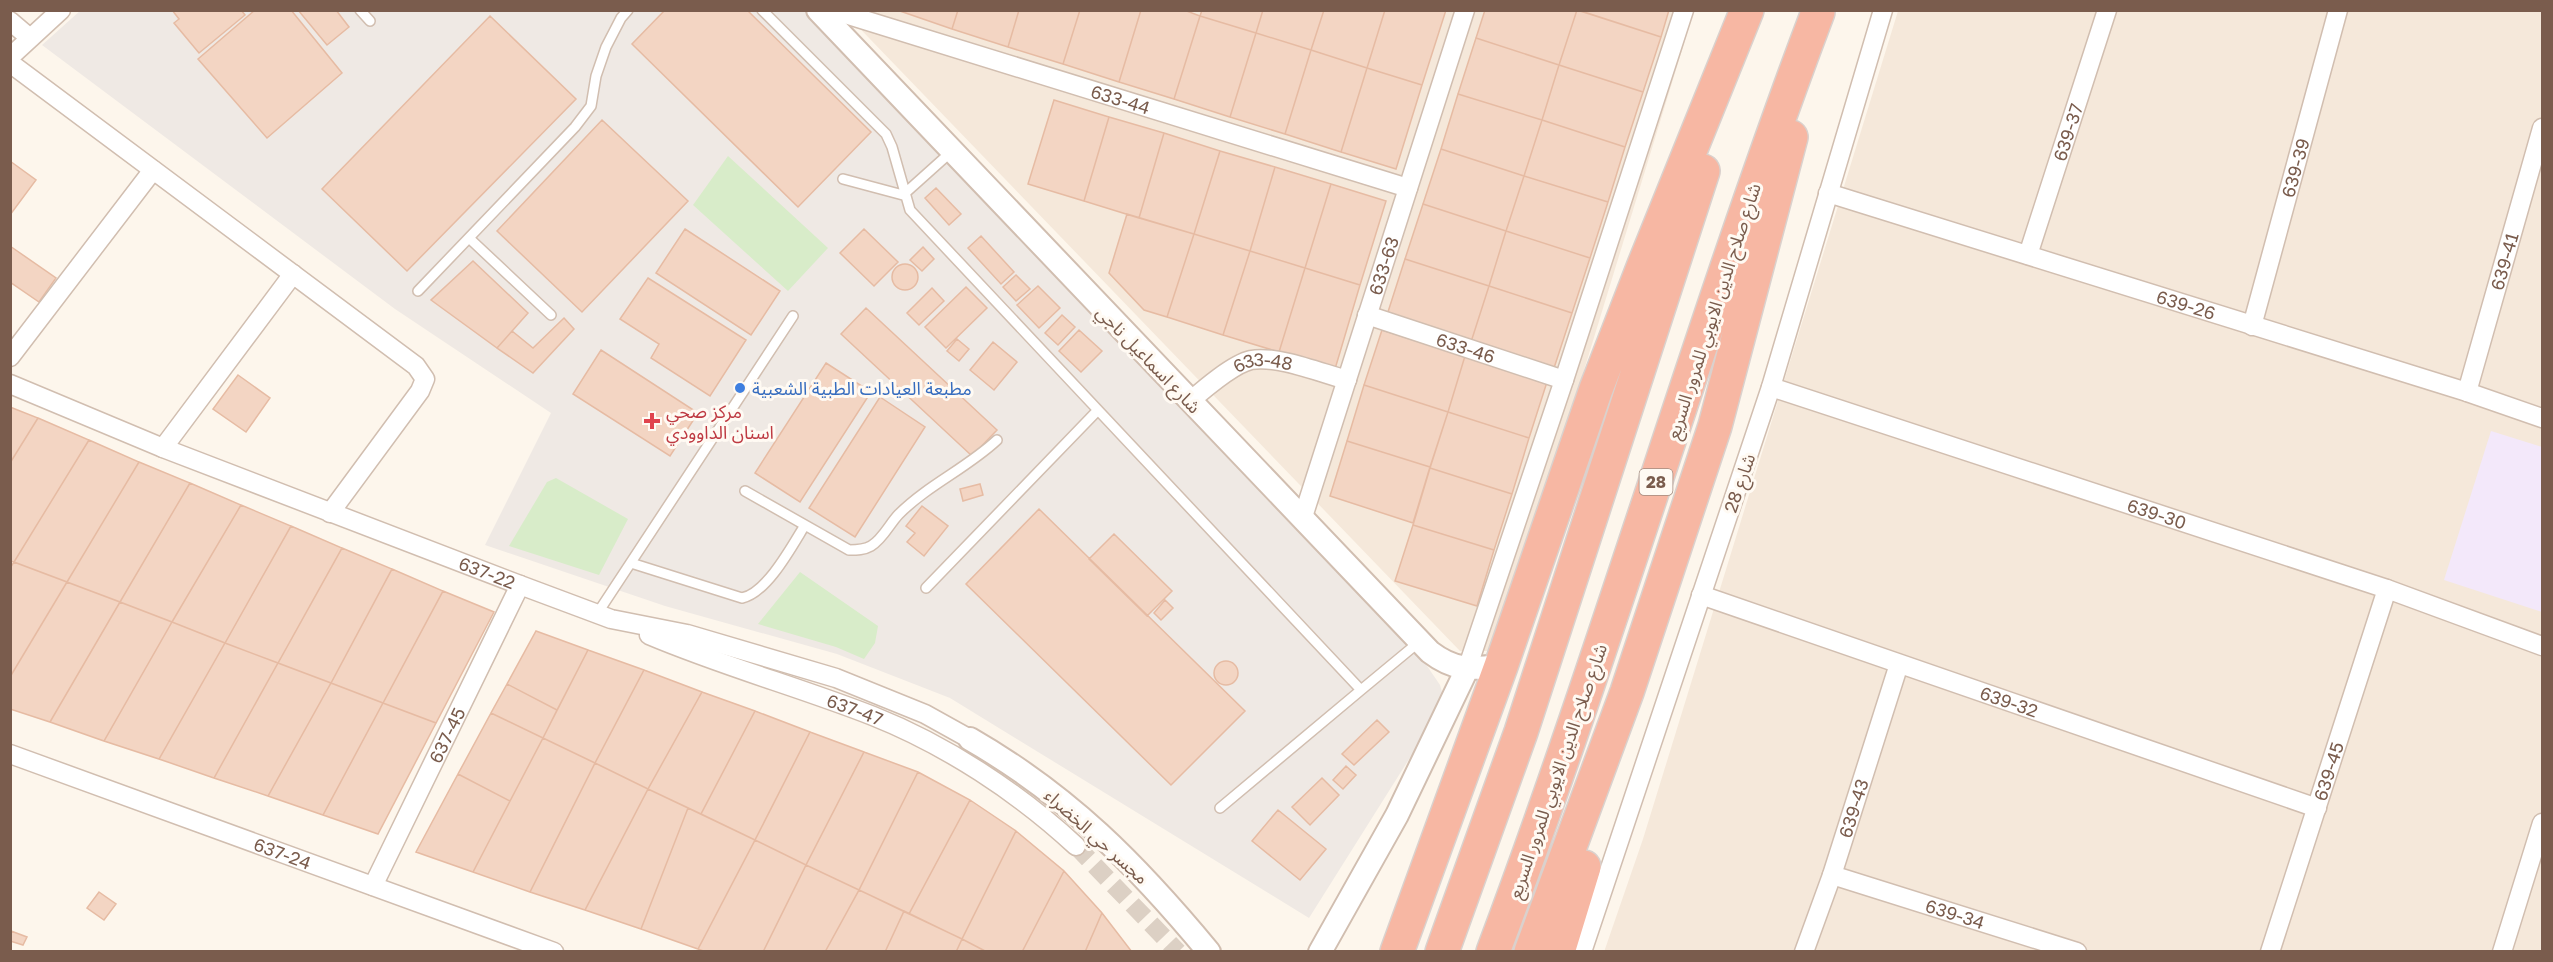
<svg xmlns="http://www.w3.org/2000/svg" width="2553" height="962" font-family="'Golos Text','Noto Sans Arabic',sans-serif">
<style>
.residential{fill:#f5e8da}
.industrial{fill:#efe9e4}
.education{fill:#f3e8fa}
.green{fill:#d8ecc9}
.building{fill:#f3d5c3;stroke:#e6bba3;stroke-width:1.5}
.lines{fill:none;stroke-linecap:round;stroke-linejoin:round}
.minor-tunnel{stroke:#dcd0c4;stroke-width:18;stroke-dasharray:18 9;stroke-linecap:butt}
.service-casing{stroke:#d1beb0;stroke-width:12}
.minor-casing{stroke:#d1beb0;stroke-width:21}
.tertiary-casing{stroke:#d1beb0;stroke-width:26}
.motorway-casing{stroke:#dad1cd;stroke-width:36}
.service{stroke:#fff;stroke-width:9}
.minor{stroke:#fff;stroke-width:18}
.tertiary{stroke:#fff;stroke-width:22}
.motorway{stroke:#f7b7a3;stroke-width:33}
.shop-dot{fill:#3f7fe0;stroke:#fffaf3;stroke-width:2}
.health-dot{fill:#e0444e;stroke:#fffaf3;stroke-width:2}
.labels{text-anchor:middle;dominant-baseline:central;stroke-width:6;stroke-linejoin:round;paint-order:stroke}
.shield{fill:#fffaf3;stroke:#a28b7f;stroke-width:1.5}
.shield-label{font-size:16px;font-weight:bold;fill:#7a5c4d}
.street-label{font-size:18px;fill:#7a5c4d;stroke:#fffaf3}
.shop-label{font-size:18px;fill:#366cbe;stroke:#fffaf3;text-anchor:start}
.health-label{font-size:18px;fill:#be3a42;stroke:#fffaf3;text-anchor:start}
</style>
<rect width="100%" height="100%" fill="#fdf6ec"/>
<path class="residential" d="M843,11H1694L1498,651H1460Z
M1898,11H2542V951L1604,952L1643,839Z"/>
<path class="industrial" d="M81,10L805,11L1421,657L1440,685L1445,702L1309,918L950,698L837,654L665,606L485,545L551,413L395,309L42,45Z"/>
<path class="education" d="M2491,431L2542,447V612L2444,580Z"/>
<path class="green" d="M728,156L828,248L788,291L693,205Z
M556,478L628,519L599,575L509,546L547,482Z
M800,572L878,626L875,643L864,659L836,647L758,624Z"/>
<path class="building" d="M172,10H241L245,15L199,53L174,23L179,19Z
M255,10H291L342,73L267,138L198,59Z
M298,10H336L349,27L327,45Z
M665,10H747L871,132L798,207L632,44Z
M897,10H958L952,29Z
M958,10H1019L1008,47L952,29Z
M1019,10H1080L1063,64L1008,47Z
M1080,10H1141L1119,82L1063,64Z
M1141,10H1184L1200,16L1174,99L1119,82Z
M1202,10H1263L1256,33L1200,16Z
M1263,10H1324L1311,50L1256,33Z
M1324,10H1385L1367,68L1311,50Z
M1385,10H1446L1422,85L1367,68Z
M1485,10H1577L1559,65L1476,38Z
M1577,10L1661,37L1643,92L1559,65Z
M1578,10H1669L1661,37Z
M490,16L576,99L407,271L322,189Z
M1200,16L1256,33L1230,117L1174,99Z
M1256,33L1311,50L1285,134L1230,117Z
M1476,38L1559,65L1542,120L1458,94Z
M1311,50L1367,68L1341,152L1285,134Z
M1559,65L1643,92L1625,147L1542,120Z
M1367,68L1422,85L1396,169L1341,152Z
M1458,94L1542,120L1524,176L1441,149Z
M1054,100L1109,117L1084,201L1028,184Z
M1109,117L1164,133L1139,218L1084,201Z
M602,120L688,201L582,312L497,231Z
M1542,120L1625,147L1608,202L1524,176Z
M1164,133L1220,151L1194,234L1139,218Z
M1441,149L1524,176L1506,231L1423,204Z
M1220,151L1275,167L1250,251L1194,234Z
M10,161L36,180L10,215Z
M1275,167L1331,184L1305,268L1250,251Z
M1524,176L1608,202L1590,258L1506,231Z
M1331,184L1386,201L1360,285L1305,268Z
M936,188L961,214L949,225L925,198Z
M1423,204L1506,231L1489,286L1405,259Z
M1127,214L1194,234L1167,317L1144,310L1109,273Z
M685,229L780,291L751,335L656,273Z
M864,229L898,262L874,286L840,253Z
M1506,231L1590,258L1572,313L1489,286Z
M1194,234L1250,251L1223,335L1167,317Z
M981,236L1014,272L1001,284L968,248Z
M10,246L56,278L39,302L10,282Z
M923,247L934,259L922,271L910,260Z
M1250,251L1305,268L1279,352L1223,335Z
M1405,259L1489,286L1471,342L1387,315Z
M473,261L528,313L497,348L431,300Z
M892 277a13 13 0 1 1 26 0a13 13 0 1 1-26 0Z
M1305,268L1360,285L1335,369L1279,352Z
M1016,275L1030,289L1016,301L1003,287Z
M648,278L746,340L710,396L651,358L659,344L620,319Z
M1038,286L1060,308L1039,328L1017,305Z
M1489,286L1572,313L1554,368L1471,342Z
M966,287L987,308L946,348L925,327Z
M932,288L944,301L919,325L907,313Z
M866,308L997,430L972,456L841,334Z
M1062,315L1075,327L1058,345L1045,333Z
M564,318L574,329L533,373L497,348L512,331L533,348Z
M1079,330L1102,351L1081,372L1059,351Z
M1382,330L1465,356L1448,412L1364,385Z
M957,339L969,349L959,361L947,351Z
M993,342L1017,362L994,390L970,370Z
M601,350L698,413L670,456L573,394Z
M1465,356L1547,382L1529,438L1448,412Z
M826,363L871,392L800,502L755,473Z
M238,375L270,398L246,432L213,409Z
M1364,385L1448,412L1430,467L1347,441Z
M880,397L925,427L855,537L809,508Z
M10,407L38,418L10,463Z
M1448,412L1529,438L1512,494L1430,468Z
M38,418L89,440L14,562L10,561V463Z
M89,440L139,462L67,582L14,562Z
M1347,441L1430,467L1413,523L1330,496Z
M139,462L190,483L120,602L67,582Z
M1430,468L1512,494L1494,550L1413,525Z
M190,483L241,505L172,622L120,602Z
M980,484L983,495L963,501L960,489Z
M241,505L291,526L225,643L172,622Z
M922,506L948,526L924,556L907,542L915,533L906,526Z
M1039,509L1245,711L1171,785L966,584Z
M1413,525L1494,550L1477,606L1395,581Z
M291,526L342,548L278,663L225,643Z
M1114,534L1172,591L1147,616L1089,559Z
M342,548L392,569L331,683L278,663Z
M14,562L67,582L10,677V568Z
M392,569L443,591L383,703L331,683Z
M67,582L120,602L50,722L10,709V677Z
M443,591L494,612L436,723L383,703Z
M1165,600L1173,608L1161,620L1154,613Z
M120,602L172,622L104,741L50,722Z
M172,622L225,643L159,759L104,741Z
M536,631L588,650L557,710L507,684Z
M225,643L278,663L214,778L159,759Z
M588,650L644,670L595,763L543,738Z
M1214 673a12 12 0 1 1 24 0a12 12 0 1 1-24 0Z
M278,663L331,683L268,796L214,778Z
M644,670L702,692L648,789L595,763Z
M331,683L383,703L323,815L268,796Z
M507,684L557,710L543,738L491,713Z
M702,692L755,711L701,814L648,789Z
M383,703L436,723L378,834L323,815Z
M755,711L810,732L755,840L701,814Z
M491,713L543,738L510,801L458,774Z
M1377,720L1389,732L1354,765L1342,754Z
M810,732L864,752L806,865L755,840Z
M543,738L595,763L530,892L473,872Z
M864,752L918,772L859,890L806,865Z
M595,763L648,789L585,910L530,892Z
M1346,766L1356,775L1343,789L1333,780Z
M918,772L970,800L909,914L859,890Z
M458,774L510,801L473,872L416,852Z
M1322,778L1339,795L1310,825L1292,807Z
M648,789L688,808L641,929L585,910Z
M970,800L1016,831L962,939L909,914Z
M688,808L755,840L698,949L641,929Z
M1278,810L1326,849L1300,880L1252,841Z
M1016,831L1064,871L1022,952H987L962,939Z
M755,840L806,865L763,952H706L698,949Z
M806,865L859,890L825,952H763Z
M1064,871L1102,913L1085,952H1022Z
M859,890L904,911L885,952H825Z
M99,892L116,904L104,920L87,908Z
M904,911L962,939L956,952H885Z
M1102,913L1132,952H1085Z
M11,931L27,937L23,945L10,941Z
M962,939L987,952H956Z"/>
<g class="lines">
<path class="minor-tunnel" d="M1076,846L1178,952"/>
<g class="service-casing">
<path id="service" d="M360,10L370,21
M762,10L886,134L892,147L910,210L1361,690L1220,808
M843,179L903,195L951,152
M469,238L551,315
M418,291L575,127L591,106L596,76L606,47L621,18L628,10
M745,491L849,550C857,550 864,550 871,546C883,539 890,523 899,514C928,485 967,468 997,440
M631,563L742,598C767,593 792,546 805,525
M926,588L1098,410
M597,614L793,316
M1361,690L1419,642"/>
</g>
<g class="minor-casing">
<g id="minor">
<path id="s1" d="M832,10L1408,188"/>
<path d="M10,21L30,38"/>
<path d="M10,57L61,10"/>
<path d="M10,63L416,366L425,379L420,391L330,513"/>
<path id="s2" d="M1828,193L2467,392L2542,418"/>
<path id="s3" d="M2028,255L2107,10"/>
<path id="s4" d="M1367,315L1564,380"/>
<path id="s5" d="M2252,326L2338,10"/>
<path d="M10,357L153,170"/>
<path id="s6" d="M10,384L163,448L520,585L611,619L687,634L836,678L925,714L970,739"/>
<path id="s7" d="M1771,387L2387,589L2542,646"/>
<path id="s8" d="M2467,392L2542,128"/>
<path id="s9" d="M1189,402C1204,389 1233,364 1251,360C1277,355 1321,373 1347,380"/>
<path d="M163,448L293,274"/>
<path id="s10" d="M1302,520L1465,10"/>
<path id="s11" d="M1701,595L2317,808"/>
<path id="s12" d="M649,635C722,666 799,687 873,716C946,745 1019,793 1076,846"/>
<path d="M1467,669L1564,380L1684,10"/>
<path id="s13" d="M10,754L554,952"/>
<path id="s14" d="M1832,875L2077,952"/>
<path id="s15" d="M373,886L520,585"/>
<path d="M1582,952L1771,387L1883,10"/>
<path id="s16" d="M1804,952L1832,875L1899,664"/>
<path id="s17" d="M2270,952L2387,589"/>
<path d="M2502,952L2542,823"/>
</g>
</g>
<g class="tertiary-casing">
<path id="tertiary" d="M818,10L1430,652C1455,671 1470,669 1501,666
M970,739C1069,796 1136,864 1209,952
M1320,952L1397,815L1467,669"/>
</g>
<g class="motorway-casing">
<path id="motorway" d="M1397,952L1501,666L1596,389L1644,265L1747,10
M1442,952L1521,732L1703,171
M1493,952C1610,641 1701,322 1818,12
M1531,952L1627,692L1715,426L1791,137
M1558,952L1584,867"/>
</g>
<use href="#service" class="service"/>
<use href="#minor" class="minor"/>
<use href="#tertiary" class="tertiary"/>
<use href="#motorway" class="motorway"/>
</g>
<circle class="shop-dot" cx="740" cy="388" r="6"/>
<path class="health-dot" d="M649 412h6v6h6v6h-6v6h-6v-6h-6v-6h6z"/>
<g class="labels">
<rect class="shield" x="1639.5" y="469" width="33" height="26" rx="4.5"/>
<g class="shield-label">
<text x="1656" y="482">28</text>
</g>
<g class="street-label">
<text stroke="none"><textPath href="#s1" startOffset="302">633-44</textPath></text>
<text stroke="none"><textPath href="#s3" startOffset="129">639-37</textPath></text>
<text stroke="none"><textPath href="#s5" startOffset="164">639-39</textPath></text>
<text stroke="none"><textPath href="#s8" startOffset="136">639-41</textPath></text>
<text stroke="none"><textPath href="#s10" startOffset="267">633-63</textPath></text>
<text stroke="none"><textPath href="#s2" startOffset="375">639-26</textPath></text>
<text transform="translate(1713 311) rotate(-72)">شارع صلاح الدين الايوبي للمرور السريع</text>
<text stroke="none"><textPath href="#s4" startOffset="104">633-46</textPath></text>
<text transform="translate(1149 359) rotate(46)">شارع اسماعيل ناجي</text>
<text stroke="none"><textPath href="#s9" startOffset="87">633-48</textPath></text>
<text transform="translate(1739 483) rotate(-71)">شارع 28</text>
<text stroke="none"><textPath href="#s7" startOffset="406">639-30</textPath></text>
<text stroke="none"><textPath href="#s6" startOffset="513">637-22</textPath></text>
<text stroke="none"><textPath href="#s11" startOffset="326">639-32</textPath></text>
<text stroke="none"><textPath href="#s12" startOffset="219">637-47</textPath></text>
<text stroke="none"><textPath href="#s15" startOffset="168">637-45</textPath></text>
<text stroke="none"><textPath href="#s17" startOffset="190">639-45</textPath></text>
<text transform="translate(1557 771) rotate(-71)">شارع صلاح الدين الايوبي للمرور السريع</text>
<text stroke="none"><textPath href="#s16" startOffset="152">639-43</textPath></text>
<text transform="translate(1097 836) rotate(42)">مجسر حي الخضراء</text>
<text stroke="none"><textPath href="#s13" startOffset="290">637-24</textPath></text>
<text stroke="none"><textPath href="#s14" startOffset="129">639-34</textPath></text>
</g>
<g class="shop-label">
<text x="752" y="388">مطبعة العيادات الطبية الشعبية</text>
</g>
<g class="health-label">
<text x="666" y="411">مركز صحي<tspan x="666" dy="21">اسنان الداوودي</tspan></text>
</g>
</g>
<rect width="2553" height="962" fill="none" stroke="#7a5c4d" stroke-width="24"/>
</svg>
